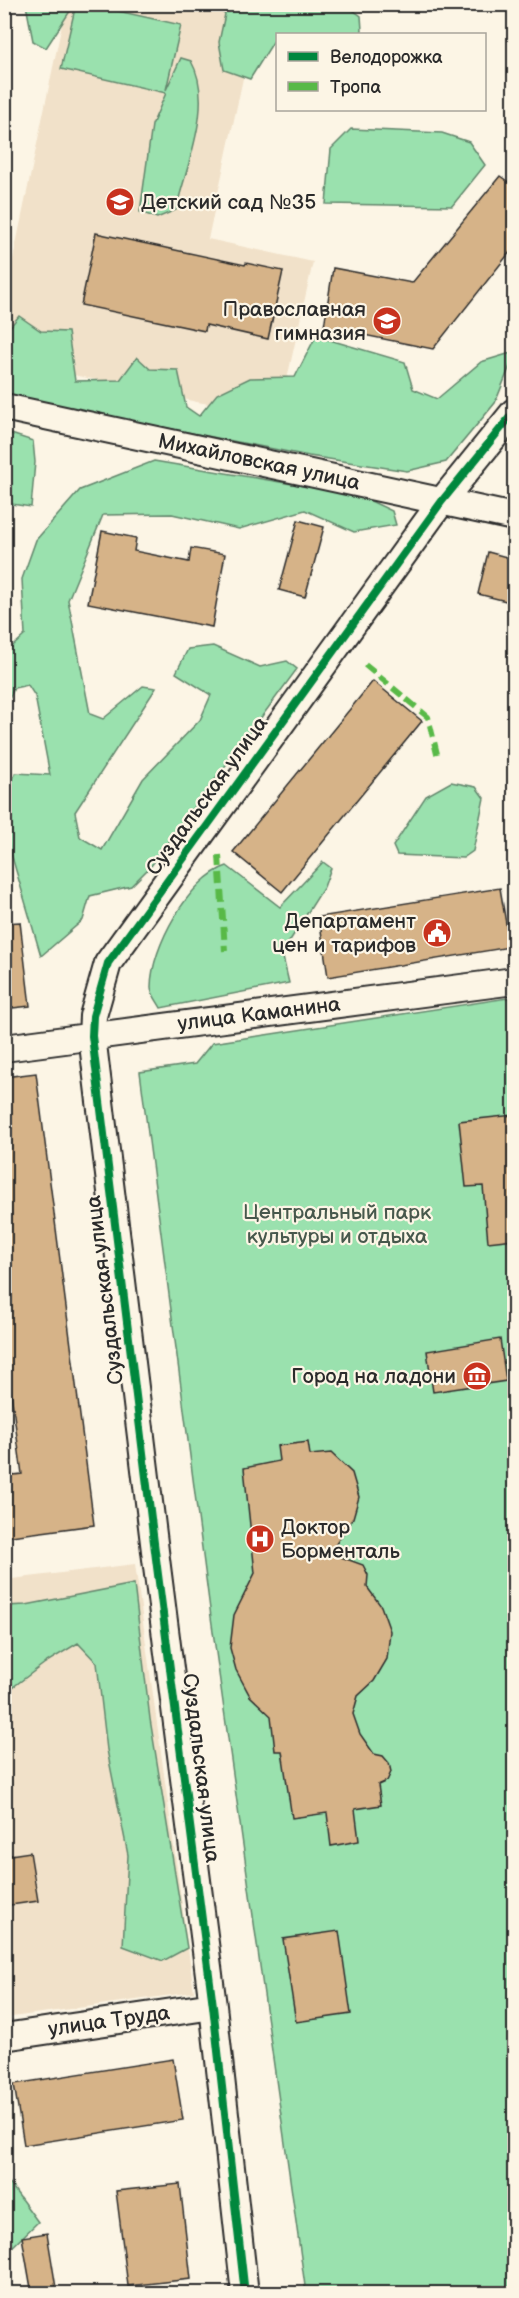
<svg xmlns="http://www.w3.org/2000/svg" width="519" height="2298" font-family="'Balsamiq Sans',sans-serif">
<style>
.built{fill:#f1e1c9}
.green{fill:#9ae1ae;stroke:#62866c;stroke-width:1.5}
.building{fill:#d6b388;stroke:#2b2b2b;stroke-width:1.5}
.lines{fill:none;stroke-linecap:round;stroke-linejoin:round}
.minor-casing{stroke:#2b2b2b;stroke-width:30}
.minor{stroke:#fcf5e5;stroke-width:26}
.quiet{stroke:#58b947;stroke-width:6;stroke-dasharray:12 6;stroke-linecap:butt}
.cycleway-casing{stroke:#fcf5e5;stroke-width:11}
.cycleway{stroke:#00873e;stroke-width:8}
.labels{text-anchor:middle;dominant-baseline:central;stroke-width:4.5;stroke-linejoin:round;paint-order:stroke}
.poi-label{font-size:21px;fill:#2b2b2b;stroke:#fcf5e5;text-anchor:end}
.street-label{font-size:21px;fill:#2b2b2b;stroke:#fcf5e5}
.park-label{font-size:21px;fill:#47584c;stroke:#fcf5e5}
</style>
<rect width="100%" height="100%" fill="#fcf5e5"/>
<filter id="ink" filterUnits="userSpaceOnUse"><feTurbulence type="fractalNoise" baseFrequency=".0167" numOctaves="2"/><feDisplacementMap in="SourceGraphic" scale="12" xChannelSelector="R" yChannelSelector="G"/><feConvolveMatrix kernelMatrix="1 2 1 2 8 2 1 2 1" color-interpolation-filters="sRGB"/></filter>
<g filter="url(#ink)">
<path class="built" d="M66,5H259L208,239L313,262L279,415L197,402L5,360V297Z
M135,1564L194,1992L5,2018L4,1580Z"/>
<path class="green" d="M76,4L91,5L181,25L166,90L181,58L191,61C215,103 186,166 176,210L157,218L140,212L152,125L166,93L61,69Z
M26,5H74L46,48L33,41Z
M211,5H338L350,8L361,16L362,30L361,34H278L250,79L224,70L219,42L225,14Z
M351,129L442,133L469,142L485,165L452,206L326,204L331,149Z
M19,316L41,331L68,332L75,381L120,380L137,357L150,369L178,370L186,407L199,416L217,394L250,378L295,377L316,336L405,362L413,389L437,399L481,362L514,352V356L495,403L446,462L407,471L309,456L5,396L4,334Z
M5,432L33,441L35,462L31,507L5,503Z
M154,461L358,495L392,511L396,525L354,532L305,510L239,529L172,514L103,515L68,600L90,714L103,719L143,686L156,688L75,812L80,837L102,850L143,779L200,720L211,695L176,673L188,649L213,646L260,667L287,661L297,669L151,866L131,886L90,896L83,920L41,956L5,833V792L16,773L50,775L35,696L28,685L14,688L5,708V653L25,635L22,579L36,540L80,490Z
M451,782L476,787L484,798L473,851L463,858L397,855L393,846L426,796Z
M323,862L331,868L324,887L282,953L289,983L161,1008C158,1002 151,994 151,987C151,948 189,878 227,866L280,907Z
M514,997V2293H306L211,1617L140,1072L195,1064L212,1043Z
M134,1584L150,1719L187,1948L163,1961L123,1946L128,1855L107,1750L97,1663L78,1643L45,1663L5,1693V1606L26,1605Z
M5,2177L38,2222L5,2254Z"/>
<path class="building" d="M500,176L514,186V247L433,349L324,327L333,268L412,283Z
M96,233L245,265L246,263L283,271L268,339L206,325L205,331L81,305Z
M298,520L324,527L305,597L279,590Z
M102,531L136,538L134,551L189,562L191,548L225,554L212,627L88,603Z
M488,552L514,559V603L478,594Z
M373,681L422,721L282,892L233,852Z
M500,888L510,947L328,977L319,917Z
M20,922L30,1006L4,1009V923Z
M36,1073L94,1525L4,1537V1476L22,1474L4,1341V1077Z
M514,1115V1239L488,1242L483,1186L466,1187L459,1121Z
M500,1339L506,1381L433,1392L427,1351Z
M308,1442L310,1455L331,1453L352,1473L359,1497L353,1518L330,1553L363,1565L368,1575L367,1587L381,1606L390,1631L387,1659L374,1681L358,1696L353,1714L360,1734L374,1754L383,1756L389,1763L391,1772L387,1781L378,1785L381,1805L355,1809L359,1841L331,1846L327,1813L292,1818L282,1751H275L271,1716L250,1696L236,1670L230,1648L234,1615L255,1573L244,1468L279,1461L277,1446Z
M30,1852L38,1901L4,1906V1856Z
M339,1931L351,2014L296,2022L283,1939Z
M173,2059L183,2120L24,2145L14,2084Z
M180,2184L191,2279L128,2286L116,2191Z
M47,2233L57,2294H32L22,2237Z"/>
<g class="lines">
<g class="minor-casing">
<path id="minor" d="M4,407L514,517
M4,1048L514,981
M4,2037L213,2006
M245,2294L213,2006L155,1551L92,1036L93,1016L108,963L442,501L514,412"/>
</g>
<use href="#minor" class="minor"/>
<path class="quiet" d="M365,665L428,717L437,754
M219,855L225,951"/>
<g class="cycleway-casing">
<path id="cycleway" d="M245,2294L213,2006L155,1551L92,1036L93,1016L108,963L442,501L514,412"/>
</g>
<use href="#cycleway" class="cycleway"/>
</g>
</g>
<defs>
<g id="school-disc" transform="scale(1.5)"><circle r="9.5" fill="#c8321e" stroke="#fcf5e5"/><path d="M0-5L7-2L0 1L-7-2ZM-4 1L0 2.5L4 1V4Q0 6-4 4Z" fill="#fff"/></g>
<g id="university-disc" transform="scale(1.5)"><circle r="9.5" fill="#c8321e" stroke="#fcf5e5"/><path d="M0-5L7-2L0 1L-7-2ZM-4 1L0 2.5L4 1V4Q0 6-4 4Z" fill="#fff"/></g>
<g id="civic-disc" transform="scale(1.5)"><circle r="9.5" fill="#c8321e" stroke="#fcf5e5"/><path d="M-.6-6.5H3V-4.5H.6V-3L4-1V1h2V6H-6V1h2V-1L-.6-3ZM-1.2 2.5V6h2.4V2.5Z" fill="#fff"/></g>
<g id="museum-disc" transform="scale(1.5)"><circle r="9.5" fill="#c8321e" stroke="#fcf5e5"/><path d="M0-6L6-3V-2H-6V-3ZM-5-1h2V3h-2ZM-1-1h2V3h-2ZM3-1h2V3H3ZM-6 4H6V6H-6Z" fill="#fff"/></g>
<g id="hospital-disc" transform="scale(1.5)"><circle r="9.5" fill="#c8321e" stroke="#fcf5e5"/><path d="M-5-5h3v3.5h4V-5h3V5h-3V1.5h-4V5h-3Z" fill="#fff"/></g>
</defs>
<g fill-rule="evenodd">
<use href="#school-disc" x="120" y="202"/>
<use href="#university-disc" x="387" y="321"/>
<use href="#civic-disc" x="437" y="933"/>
<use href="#museum-disc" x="477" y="1376"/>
<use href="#hospital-disc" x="260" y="1539"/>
</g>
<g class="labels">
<g class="poi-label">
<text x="141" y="202" text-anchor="start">Детский сад №35</text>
<text x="366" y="309">Православная<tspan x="366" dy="24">гимназия</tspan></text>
<text x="416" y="921">Департамент<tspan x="416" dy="24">цен и тарифов</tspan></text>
<text x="456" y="1376">Город на ладони</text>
<text x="281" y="1527" text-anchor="start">Доктор<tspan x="281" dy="24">Борменталь</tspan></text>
</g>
<g class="street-label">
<text transform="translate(259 462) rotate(12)">Михайловская улица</text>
<text transform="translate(207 796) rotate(-54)">Суздальская улица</text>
<text transform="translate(259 1014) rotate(-7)">улица Каманина</text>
<text transform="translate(105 1290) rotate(-97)">Суздальская улица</text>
<text transform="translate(201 1768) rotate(83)">Суздальская улица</text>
<text transform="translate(109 2021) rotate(-8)">улица Труда</text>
</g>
<g class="park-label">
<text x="337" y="1212">Центральный парк<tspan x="337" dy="24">культуры и отдыха</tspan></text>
</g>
</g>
<rect width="519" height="2298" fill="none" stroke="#fcf5e5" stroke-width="24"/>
<rect x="12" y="12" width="495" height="2274" fill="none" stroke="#2b2b2b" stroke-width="2" filter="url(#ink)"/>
<rect x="276" y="33" width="210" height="78" fill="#fcf5e5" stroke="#a8a49b" stroke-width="1.5"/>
<rect x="288" y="52" width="30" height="9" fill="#00873e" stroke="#a8a49b" stroke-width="1.5"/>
<text x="330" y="63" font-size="18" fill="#2b2b2b">Велодорожка</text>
<rect x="288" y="82" width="30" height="9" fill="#58b947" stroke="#a8a49b" stroke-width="1.5"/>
<text x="330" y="93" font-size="18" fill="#2b2b2b">Тропа</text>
</svg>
